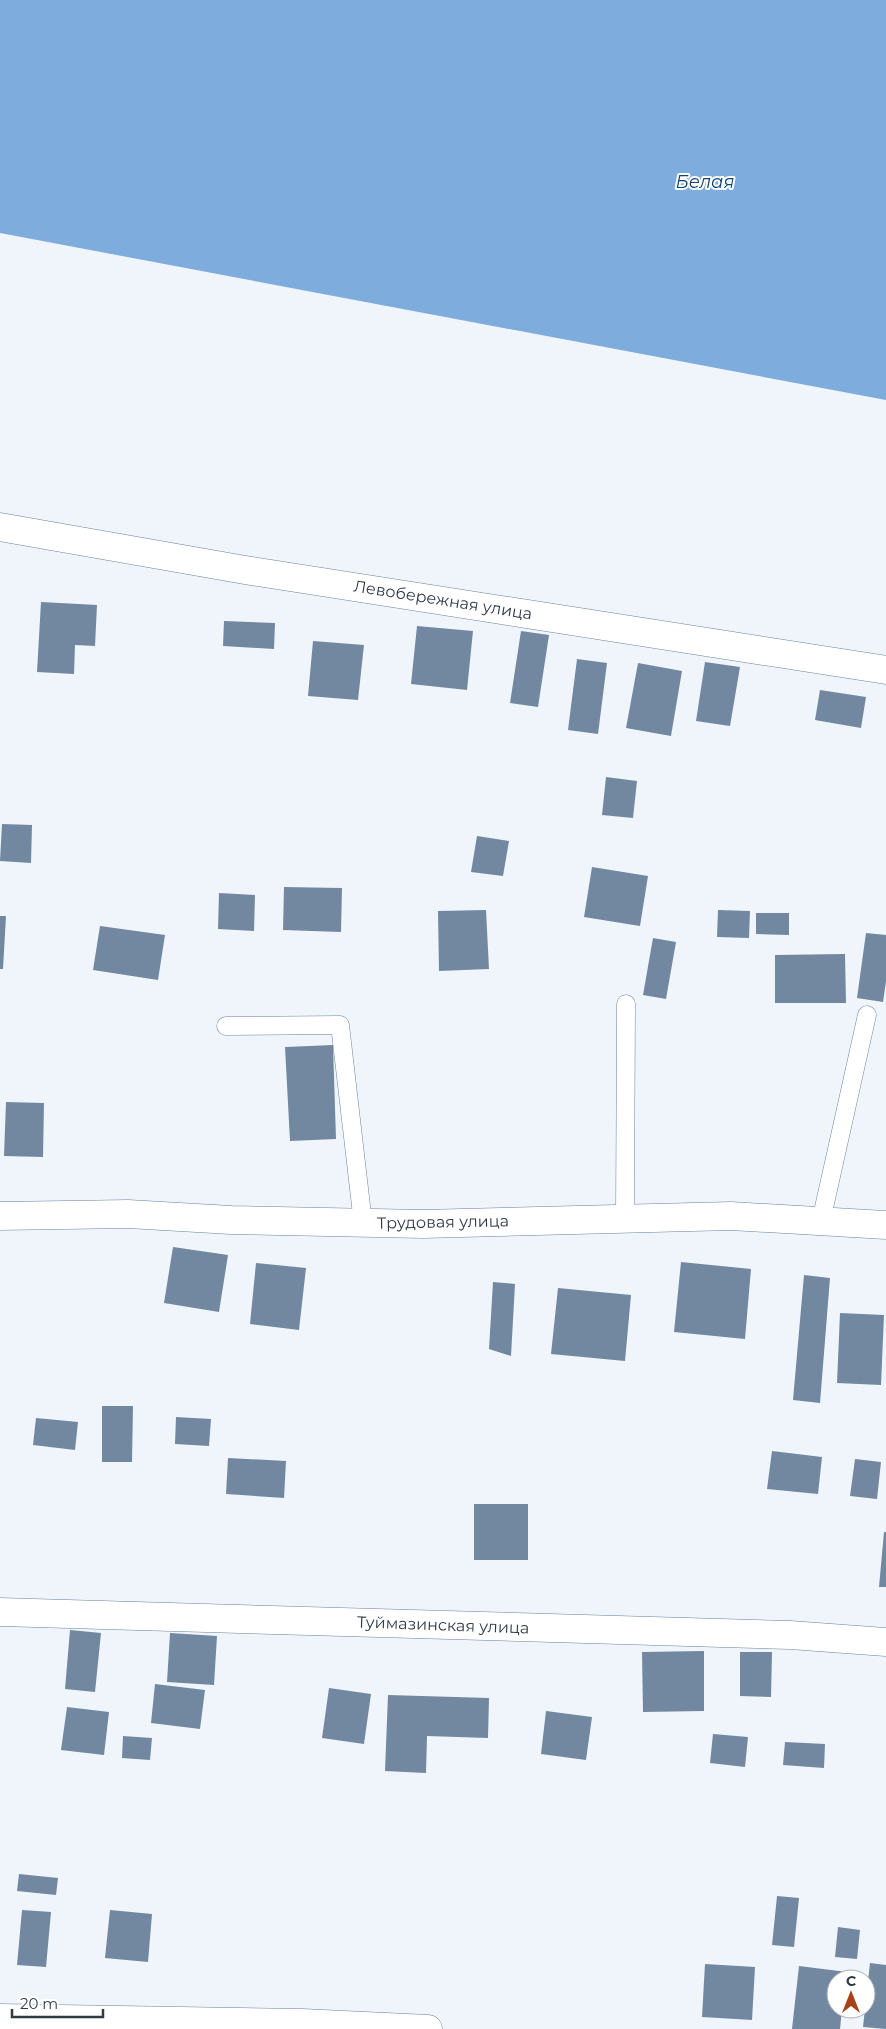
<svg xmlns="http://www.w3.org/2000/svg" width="886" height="2029" viewBox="0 0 886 2029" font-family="Montserrat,sans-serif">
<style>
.water{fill:#7eacdd}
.building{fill:#7188a0}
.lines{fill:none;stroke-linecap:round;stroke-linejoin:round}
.lane-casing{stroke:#6b829a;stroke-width:19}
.street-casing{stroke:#6b829a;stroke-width:29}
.lane{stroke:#fff;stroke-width:18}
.street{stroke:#fff;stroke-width:28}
.labels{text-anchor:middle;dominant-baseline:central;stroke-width:4;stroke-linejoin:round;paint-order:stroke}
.street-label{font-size:16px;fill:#303a44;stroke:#fff}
.water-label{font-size:18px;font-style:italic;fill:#124471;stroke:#fff}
</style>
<rect width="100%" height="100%" fill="#f0f5fb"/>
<!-- water -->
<path class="water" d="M0 0H886V400L0 233Z"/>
<!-- building -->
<path class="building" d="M41 602 97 605 95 646 75 645 74 674 37 672Z
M224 621 275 623 274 649 223 646Z
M417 626 473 631 467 690 411 684Z
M521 631 549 635 538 707 510 703Z
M313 641 364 645 358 700 308 696Z
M577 659 607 663 598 734 568 730Z
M705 662 740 667 730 726 696 721Z
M638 663 682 671 671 736 626 728Z
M820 690 866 697 861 728 815 720Z
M606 777 637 781 633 818 602 815Z
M2 824 32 825 31 863 0 861Z
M477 836 509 841 503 876 471 872Z
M592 867 648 876 640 926 584 917Z
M284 887 342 888 341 932 283 930Z
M219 893 255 895 254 931 218 929Z
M486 910 489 969 439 971 438 911Z
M718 910 750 911 749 938 717 937Z
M756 913H789V935L756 934Z
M0 916H6L3 969H0Z
M100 926 165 935 158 980 93 970Z
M866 933 886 935V981L883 1002 857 998Z
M653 938 676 942 666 999 643 995Z
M845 954 846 1003H775V955Z
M333 1045 336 1139 290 1141 285 1047Z
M6 1102 44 1103 43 1157 4 1156Z
M173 1247 228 1255 219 1312 164 1303Z
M681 1262 751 1269 745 1339 674 1332Z
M256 1263 306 1268 299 1330 250 1324Z
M804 1275 830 1278 820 1403 793 1400Z
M493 1282 515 1284 511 1356 489 1349Z
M558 1288 631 1295 625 1361 551 1354Z
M840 1313 884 1315 881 1385 837 1383Z
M102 1406H133L132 1462H102Z
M176 1417 211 1419 209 1446 175 1444Z
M36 1418 78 1422 75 1450 33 1445Z
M772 1451 822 1457 818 1494 767 1489Z
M228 1458 286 1461 284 1498 226 1494Z
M855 1459 881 1462 877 1499 850 1496Z
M474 1504H528V1560H474Z
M884 1532H886V1587H879Z
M70 1630 101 1633 95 1692 65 1689Z
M170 1633 217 1636 214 1685 167 1682Z
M704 1651V1711L643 1712 642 1652Z
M740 1652H772L771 1697 740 1696Z
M155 1684 205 1690 200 1729 151 1723Z
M329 1688 371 1694 364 1744 322 1738Z
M388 1695 489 1698 488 1738 427 1736 426 1773 385 1771Z
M67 1707 109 1712 104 1755 61 1750Z
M546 1711 592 1717 586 1760 541 1754Z
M713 1734 748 1737 745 1767 710 1763Z
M123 1736 152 1738 150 1760 122 1758Z
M785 1742 825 1744 824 1768 783 1765Z
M19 1874 58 1878 56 1895 17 1891Z
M777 1896 799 1898 794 1947 772 1945Z
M22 1910 51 1912 46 1967 17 1965Z
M110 1910 152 1914 148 1962 105 1958Z
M838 1927 860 1930 857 1959 835 1957Z
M870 1963 886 1965V2029L863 2027Z
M705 1964 755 1967 752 2020 702 2017Z
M799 1966 847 1972 846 1979H836V2009H842L840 2029H792Z"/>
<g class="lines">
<!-- lane casing -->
<g class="lane-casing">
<path id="lane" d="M226 1026 340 1025 363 1223
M625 1219 626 1004
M821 1221 867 1015"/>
</g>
<!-- street casing -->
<g class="street-casing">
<path id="street" d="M0 527 245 570 886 670
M0 1216 128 1214 231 1220 423 1224 731 1216 886 1225
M0 1612 790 1635 886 1642
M0 2018 302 2023 428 2029"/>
</g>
<!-- lane -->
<use href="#lane" class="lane"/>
<!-- street -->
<use href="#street" class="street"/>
</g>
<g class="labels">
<!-- street labels -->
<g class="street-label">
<text transform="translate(443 600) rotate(9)">Левобережная улица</text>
<text transform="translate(443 1222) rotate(-1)">Трудовая улица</text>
<text transform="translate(443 1625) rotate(2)">Туймазинская улица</text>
</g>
<!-- water labels -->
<g class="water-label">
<text x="705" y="182">Белая</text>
</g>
</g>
<!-- north arrow -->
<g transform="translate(851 1994)"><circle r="24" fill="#ffffff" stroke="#acb0b4"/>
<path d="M0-4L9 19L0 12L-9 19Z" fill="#a84219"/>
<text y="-8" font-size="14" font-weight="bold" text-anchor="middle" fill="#303a44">С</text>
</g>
<!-- scale -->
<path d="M12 2009v8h91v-8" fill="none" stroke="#303a44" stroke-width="2.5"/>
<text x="20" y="2009" font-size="15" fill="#303a44" stroke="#ffffff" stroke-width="4" paint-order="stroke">20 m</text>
</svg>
